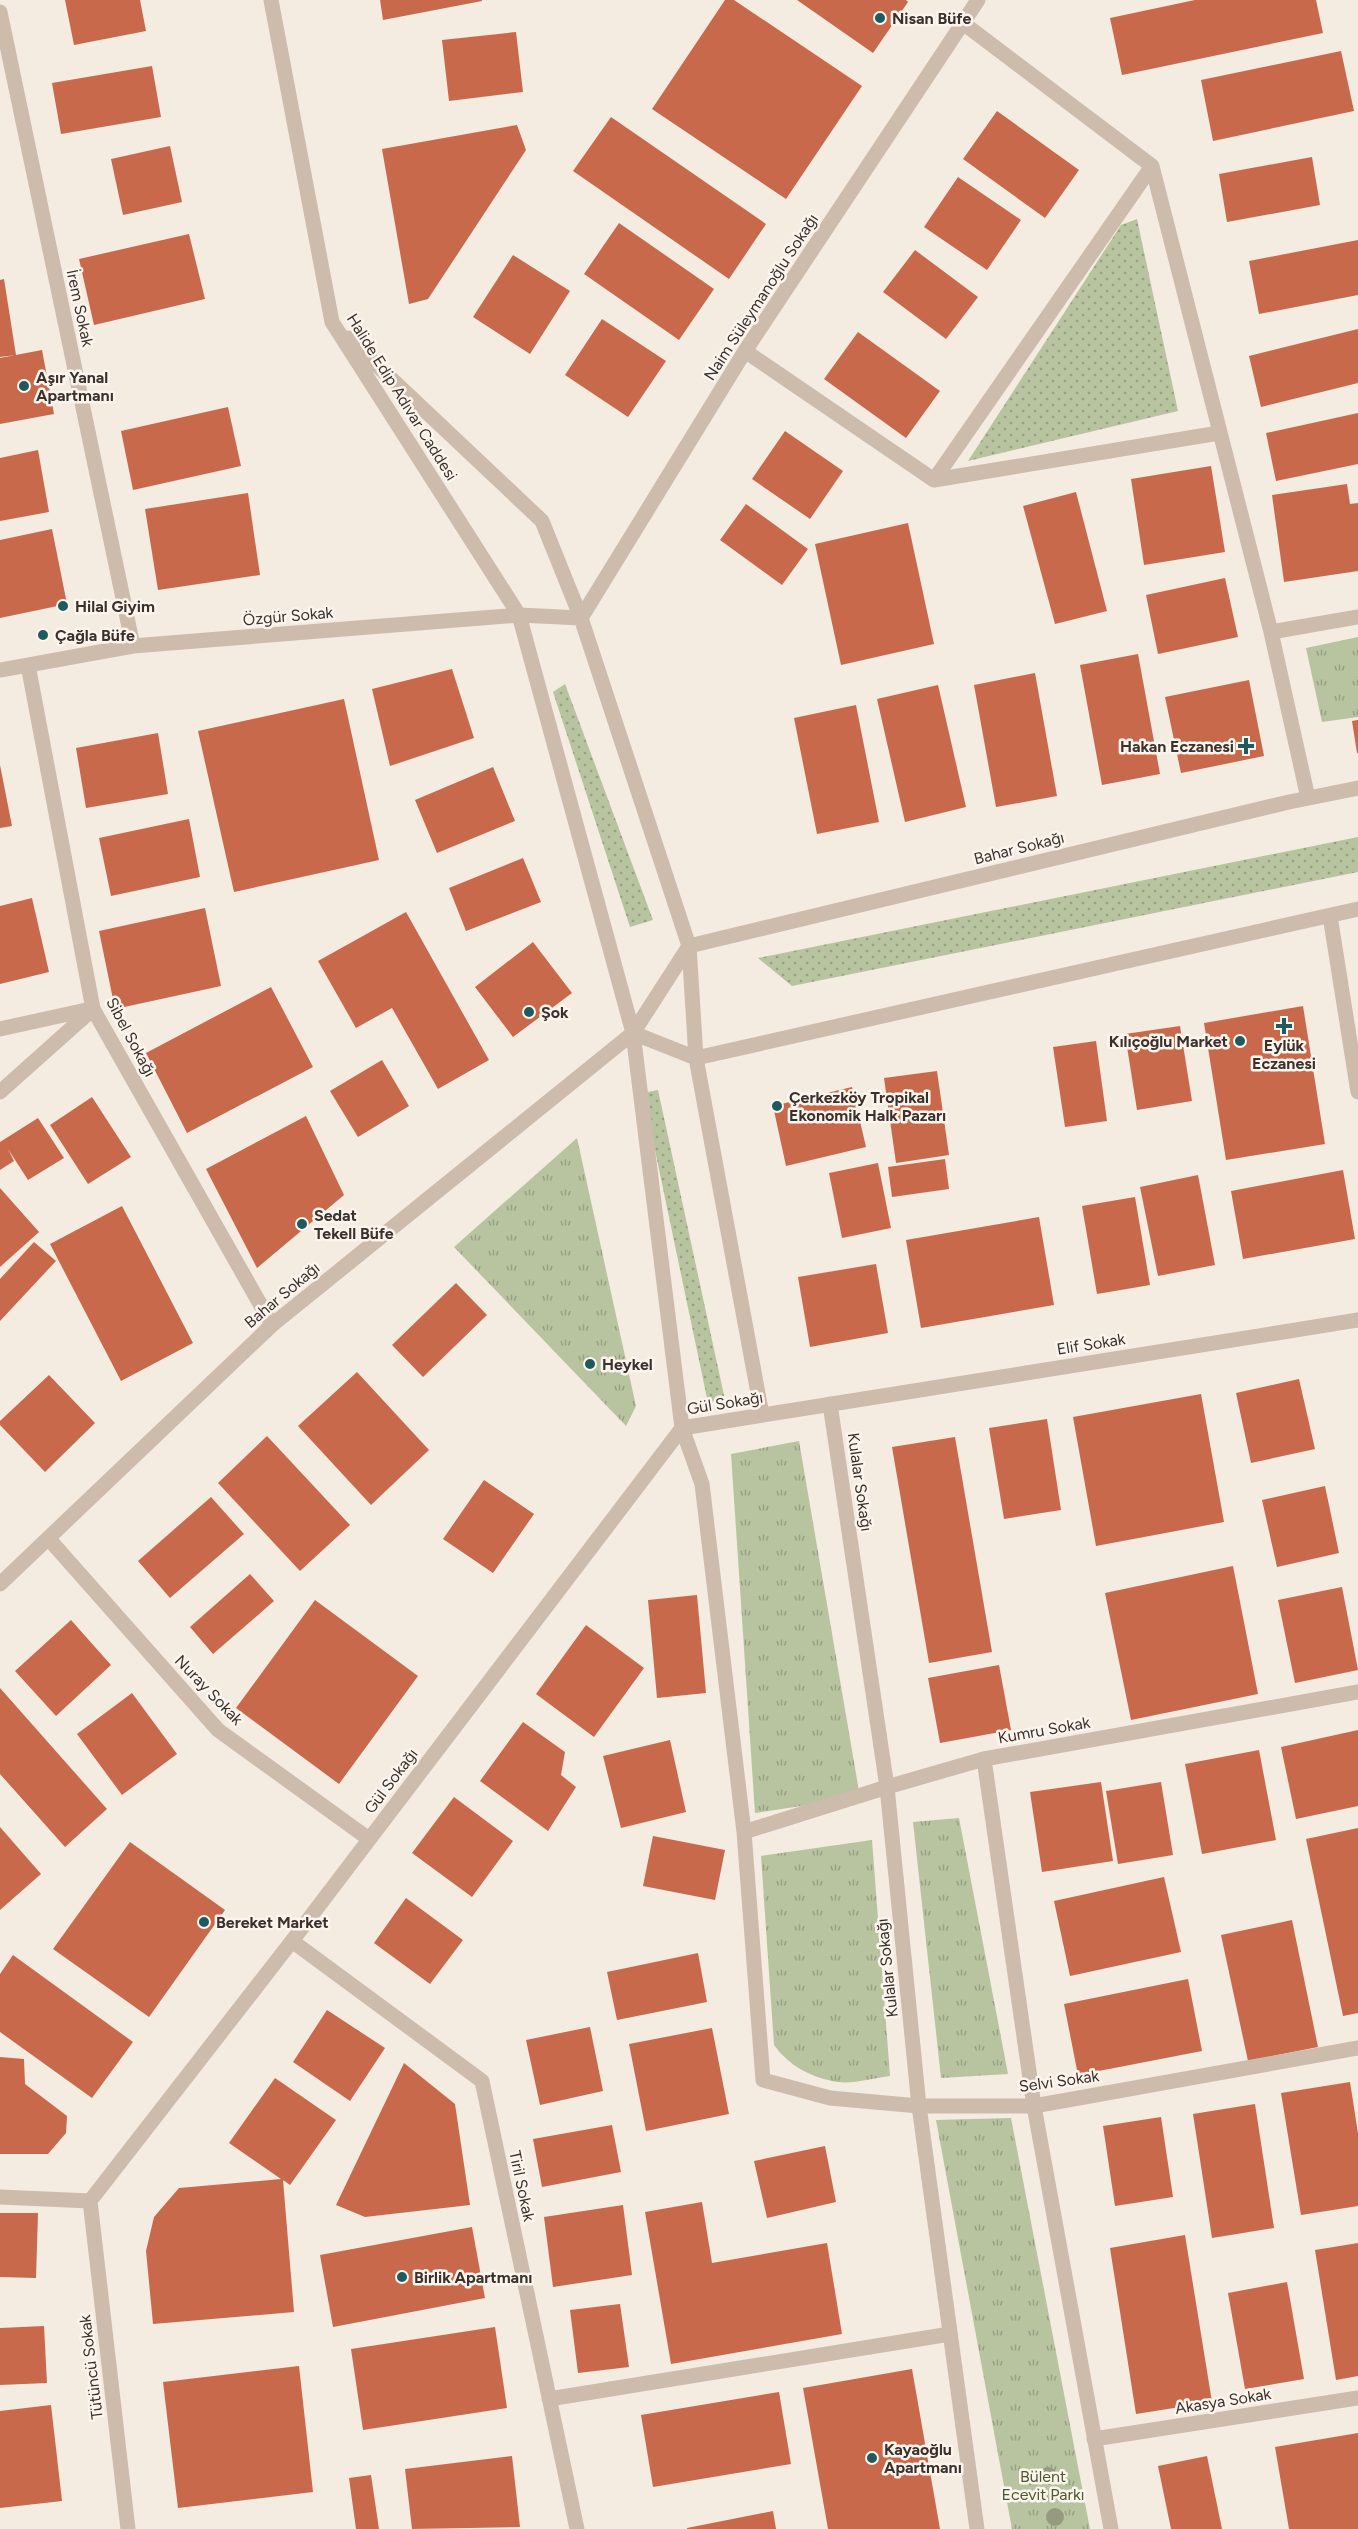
<svg xmlns="http://www.w3.org/2000/svg" width="1358" height="2529" viewBox="0 0 1358 2529" font-family="Figtree,sans-serif">
<style>
.grass{fill:url(#grass-dots)}
.park{fill:url(#park-tufts)}
.building{fill:#c8694b}
.lines{fill:none;stroke-linecap:round;stroke-linejoin:round}
.minor{stroke:#cdbbac;stroke-width:15}
.tree{fill:#969b7f}
.poi-dot{fill:#1f5a5e;stroke:#fbf5ee;stroke-width:2}
.labels{text-anchor:middle;dominant-baseline:central;stroke-width:5;stroke-linejoin:round;paint-order:stroke}
.poi-label{font-size:16px;font-weight:bold;fill:#3b302b;stroke:#fbf5ee;text-anchor:start}
.street-label{font-size:16px;fill:#3b302b;stroke:#fbf5ee}
.park-label{font-size:16px;fill:#4a5a2e;stroke:#fbf5ee}
</style>
<defs>
<pattern id="grass-dots" width="8" height="8" patternUnits="userSpaceOnUse" patternTransform="scale(1.5)"><rect width="8" height="8" fill="#b8c4a0"/><path d="M2 2h.1M6 6h.1" fill="none" stroke="#97a083" stroke-width="1.8" stroke-linecap="round"/></pattern>
<pattern id="park-tufts" width="24" height="20" patternUnits="userSpaceOnUse" patternTransform="scale(1.5)"><rect width="24" height="20" fill="#b8c4a0"/><path d="M3 7l-1-3M5 7V3M7 7l1-3M15 17l-1-3M17 17v-4M19 17l1-3" fill="none" stroke="#97a083"/></pattern>
</defs>
<rect width="100%" height="100%" fill="#f4ebe1"/>
<!-- grass -->
<path class="grass" d="M1137 219 1178 411 968 461 1121 225Z
M565 684 653 920 630 927 553 692Z
M1358 837V872L792 986 758 958Z
M658 1090 725 1400 708 1403 643 1093Z"/>
<!-- park -->
<path class="park" d="M1358 637V717L1322 722 1306 648Z
M577 1138 636 1406 626 1426 454 1247Z
M799 1441 860 1797 755 1813 731 1454Z
M959 1818 1008 2074 941 2078 913 1822Z
M872 1840 890 2076C874 2078 854 2084 838 2082 812 2078 789 2066 774 2045L761 1856Z
M1011 2118 1090 2529H1012L936 2120Z"/>
<!-- building -->
<path class="building" d="M65 0H140L146 31 74 45Z
M380 0H482V1L383 20Z
M725 0H734L862 86 786 199 652 109Z
M797 0H906L908 2 873 53Z
M1195 0H1316L1323 33 1122 75 1110 18Z
M516 32 523 92 449 101 442 40Z
M1341 51 1354 111 1213 141 1201 80Z
M152 66 161 117 61 134 52 83Z
M997 111 1079 170 1045 218 963 159Z
M611 117 766 224 729 279 573 171Z
M517 125 526 150 428 299 409 304 382 149Z
M170 146 182 202 123 215 111 159Z
M1312 157 1320 205 1227 222 1219 174Z
M958 177 1021 220 987 270 924 227Z
M619 223 714 289 679 340 584 274Z
M189 234 205 299 94 325 79 259Z
M1358 240V295L1259 314 1249 261Z
M915 250 978 297 946 339 883 292Z
M513 255 570 291 530 354 473 317Z
M4 279 16 355 0 357V280Z
M602 319 666 361 628 417 565 375Z
M1358 329V383L1261 407 1249 356Z
M858 332 940 391 906 438 824 379Z
M42 350 54 414 0 424V358Z
M228 407 241 466 133 490 121 431Z
M1358 413V464L1276 481 1266 433Z
M785 431 843 471 810 519 752 479Z
M38 450 49 512 0 521V458Z
M1211 466 1225 552 1144 565 1131 479Z
M1347 484 1350 504 1358 503V571L1284 582 1272 495Z
M1076 492 1107 611 1055 624 1023 506Z
M248 493 260 575 158 590 145 509Z
M746 504 808 549 782 585 720 540Z
M908 523 934 644 841 665 815 544Z
M52 529 67 604 0 618V540Z
M1225 578 1238 637 1158 654 1146 595Z
M1138 654 1160 774 1102 785 1080 665Z
M452 669 474 738 390 766 372 689Z
M1035 673 1057 796 996 807 974 685Z
M1249 680 1264 756 1181 773 1165 697Z
M938 685 966 807 905 822 877 699Z
M344 699 379 860 234 892 198 731Z
M856 705 879 822 817 834 794 718Z
M1358 720V753H1357L1352 721Z
M158 733 168 794 86 808 76 748Z
M0 765 12 826 0 828Z
M493 767 515 821 437 853 415 800Z
M189 819 200 877 111 896 99 838Z
M523 858 541 902 466 931 449 888Z
M32 898 49 972 0 984V906Z
M205 908 221 986 115 1009 99 931Z
M406 912 489 1060 438 1089 392 1008 356 1028 318 961Z
M533 942 572 993 513 1037 475 987Z
M271 987 313 1067 187 1133 146 1053Z
M1303 1006 1325 1144 1226 1160 1204 1023Z
M1180 1026 1192 1101 1137 1110 1125 1034Z
M1096 1041 1107 1121 1065 1127 1053 1047Z
M382 1060 409 1106 358 1137 330 1091Z
M937 1071 949 1155 896 1163 884 1078Z
M852 1087 866 1147 786 1166 773 1106Z
M92 1097 131 1157 88 1184 50 1125Z
M306 1116 344 1195 257 1268 206 1169Z
M38 1118 64 1158 28 1180 8 1149 14 1161 0 1170V1142Z
M945 1159 949 1189 892 1197 888 1167Z
M878 1163 891 1228 842 1238 829 1173Z
M1343 1170 1355 1239 1243 1259 1231 1191Z
M1198 1175 1215 1265 1158 1276 1140 1187Z
M0 1188 39 1232 0 1267Z
M1135 1197 1150 1285 1097 1294 1082 1206Z
M122 1206 193 1343 121 1381 50 1244Z
M1039 1217 1054 1305 921 1328 906 1240Z
M34 1242 56 1261 0 1321V1279Z
M876 1264 888 1333 810 1347 798 1277Z
M456 1283 487 1315 423 1377 392 1345Z
M357 1372 429 1450 371 1505 298 1426Z
M49 1375 95 1423 45 1472 0 1425V1421Z
M1299 1379 1315 1449 1251 1463 1236 1393Z
M1201 1394 1224 1522 1096 1546 1073 1417Z
M1047 1419 1061 1510 1004 1519 989 1428Z
M267 1436 350 1525 300 1571 218 1483Z
M955 1437 992 1652 929 1663 892 1447Z
M484 1480 534 1514 493 1573 443 1539Z
M1325 1486 1339 1553 1277 1567 1262 1500Z
M211 1497 244 1534 170 1598 138 1561Z
M1233 1566 1258 1694 1131 1720 1105 1593Z
M250 1574 274 1601 213 1654 190 1627Z
M1342 1587 1358 1670 1295 1683 1278 1600Z
M697 1595 706 1693 657 1698 648 1600Z
M315 1600 418 1676 339 1784 236 1708Z
M71 1620 111 1665 56 1716 15 1671Z
M586 1625 644 1668 594 1737 536 1694Z
M999 1665 1011 1730 940 1743 928 1678Z
M0 1688 107 1809 65 1847 0 1774Z
M132 1693 177 1754 122 1795 77 1734Z
M523 1722 565 1752 561 1775 576 1787 548 1831 480 1781Z
M1358 1730V1806L1296 1819 1281 1747Z
M670 1740 686 1812 621 1828 603 1756Z
M1259 1750 1276 1840 1202 1854 1185 1764Z
M1101 1782 1113 1861 1042 1872 1030 1792Z
M1161 1782 1173 1855 1118 1864 1106 1791Z
M454 1797 513 1841 472 1897 412 1853Z
M0 1827 41 1874 0 1910Z
M1358 1828V2013L1343 2016 1306 1839Z
M653 1836 725 1850 715 1900 643 1886Z
M130 1842 225 1910 149 2017 53 1949Z
M1164 1877 1181 1952 1070 1976 1054 1901Z
M406 1898 463 1940 430 1984 374 1943Z
M1292 1920 1318 2047 1248 2061 1221 1935Z
M698 1953 707 2002 617 2020 607 1972Z
M13 1955 133 2042 92 2098 0 2032V1974Z
M1188 1979 1202 2051 1078 2075 1064 2004Z
M327 2010 385 2048 350 2101 293 2062Z
M590 2027 603 2091 540 2105 526 2040Z
M712 2028 729 2114 646 2131 629 2044Z
M0 2057 24 2059 25 2084 67 2116 66 2133 48 2154H0Z
M404 2063 455 2104 470 2205 365 2217 336 2205Z
M275 2078 336 2120 290 2185 283 2180 294 2312 153 2324 146 2251 154 2217 179 2188 281 2179 229 2143Z
M1350 2082 1358 2133V2206L1301 2215 1281 2093Z
M1255 2104 1274 2228 1212 2238 1193 2114Z
M1161 2117 1173 2197 1115 2206 1103 2126Z
M612 2125 621 2172 542 2187 533 2139Z
M825 2146 836 2202 767 2218 754 2161Z
M702 2202 712 2263 827 2243 842 2334 671 2364 645 2212Z
M623 2205 632 2275 553 2287 544 2217Z
M0 2213H38L36 2278 0 2277Z
M472 2227 485 2298 333 2327 320 2255Z
M1185 2235 1212 2402 1136 2414 1110 2248Z
M1358 2243V2376L1336 2380 1315 2250Z
M1287 2282 1304 2379 1245 2389 1228 2293Z
M620 2304 629 2367 578 2373 570 2310Z
M44 2326 47 2383 0 2385V2328Z
M495 2327 507 2408 363 2430 351 2349Z
M299 2366 313 2492 178 2508 163 2382Z
M912 2369 940 2529H828L803 2388Z
M779 2392 791 2464 653 2487 641 2415Z
M51 2405 62 2501 0 2508V2411Z
M1358 2433V2529H1289L1275 2447Z
M512 2456 520 2527 412 2529 405 2469Z
M1207 2456 1222 2529H1171L1158 2466Z
M371 2475 379 2529H356L349 2478Z
M773 2511 776 2529H687V2528Z"/>
<g class="lines">
<!-- minor -->
<path class="minor" d="M271 0 332 322 519 615 633 1033 682 1428 702 1484 744 1832 763 2080 830 2098 919 2106H1034L1358 2048
M0 12 133 646
M1152 166 1271 632 1308 798
M348 338 542 521 581 618 689 946 696 1058 762 1415
M745 351 934 480 1152 166 963 23
M934 480 1219 433
M1271 632 1358 617
M28 665 93 1009 272 1325
M0 670 133 646 519 615 581 618 745 351 978 0
M1330 916 1358 1092
M0 1029 91 1009
M633 1033 696 1058 1358 909
M0 1092 93 1009
M830 1404 887 1787 919 2106 977 2529
M48 1538 218 1730 369 1839
M0 1584 272 1325 633 1033 689 946 1289 802 1358 788
M984 1759 1034 2106 1111 2529
M744 1832 887 1787 984 1759 1358 1692
M292 1941 482 2081 577 2529
M0 2197 90 2201 292 1941 682 1428 1358 1320
M90 2201 128 2529
M549 2399 950 2334
M1094 2439 1358 2398"/>
</g>
<!-- trees -->
<g class="tree">
<circle cx="1048" cy="2476" r="9"/>
<circle cx="1055" cy="2517" r="9"/>
</g>
<!-- markers -->
<g class="poi-dot">
<circle cx="880" cy="18" r="6"/>
<circle cx="24" cy="386" r="6"/>
<circle cx="63" cy="606" r="6"/>
<circle cx="43" cy="635" r="6"/>
<path d="M1243 737h6v6h6v6h-6v6h-6v-6h-6v-6h6z"/>
<circle cx="529" cy="1012" r="6"/>
<path d="M1281 1017h6v6h6v6h-6v6h-6v-6h-6v-6h6z"/>
<circle cx="1240" cy="1041" r="6"/>
<circle cx="777" cy="1106" r="6"/>
<circle cx="302" cy="1224" r="6"/>
<circle cx="590" cy="1364" r="6"/>
<circle cx="204" cy="1922" r="6"/>
<circle cx="402" cy="2277" r="6"/>
<circle cx="872" cy="2458" r="6"/>
</g>
<g class="labels">
<!-- poi labels -->
<g class="poi-label">
<text x="892" y="18">Nisan Büfe</text>
<text x="36" y="377">Aşır Yanal<tspan x="36" dy="18">Apartmanı</tspan></text>
<text x="75" y="606">Hilal Giyim</text>
<text x="55" y="635">Çağla Büfe</text>
<text x="1234" y="746" text-anchor="end">Hakan Eczanesi</text>
<text x="541" y="1012">Şok</text>
<text x="1228" y="1041" text-anchor="end">Kılıçoğlu Market</text>
<text x="1284" y="1045" text-anchor="middle">Eylük<tspan x="1284" dy="18">Eczanesi</tspan></text>
<text x="789" y="1097">Çerkezköy Tropikal<tspan x="789" dy="18">Ekonomik Halk Pazarı</tspan></text>
<text x="314" y="1215">Sedat<tspan x="314" dy="18">Tekell Büfe</tspan></text>
<text x="602" y="1364">Heykel</text>
<text x="216" y="1922">Bereket Market</text>
<text x="414" y="2277">Birlik Apartmanı</text>
<text x="884" y="2449">Kayaoğlu<tspan x="884" dy="18">Apartmanı</tspan></text>
</g>
<!-- street labels -->
<g class="street-label">
<text transform="translate(761 297) rotate(-57)">Naim Süleymanoğlu Sokağı</text>
<text transform="translate(80 308) rotate(78)">İrem Sokak</text>
<text transform="translate(402 397) rotate(58)">Halide Edip Adıvar Caddesi</text>
<text transform="translate(288 616) rotate(-5)">Özgür Sokak</text>
<text transform="translate(1019 848) rotate(-14)">Bahar Sokağı</text>
<text transform="translate(131 1037) rotate(62)">Sibel Sokağı</text>
<text transform="translate(282 1295) rotate(-40)">Bahar Sokağı</text>
<text transform="translate(1091 1344) rotate(-9)">Elif Sokak</text>
<text transform="translate(725 1403) rotate(-9)">Gül Sokağı</text>
<text transform="translate(860 1482) rotate(82)">Kulalar Sokağı</text>
<text transform="translate(209 1690) rotate(46)">Nuray Sokak</text>
<text transform="translate(1044 1730) rotate(-10)">Kumru Sokak</text>
<text transform="translate(391 1781) rotate(-53)">Gül Sokağı</text>
<text transform="translate(887 1968) rotate(-96)">Kulalar Sokağı</text>
<text transform="translate(1059 2081) rotate(-8)">Selvi Sokak</text>
<text transform="translate(522 2186) rotate(78)">Tiril Sokak</text>
<text transform="translate(91 2367) rotate(-97)">Tütüncü Sokak</text>
<text transform="translate(1223 2401) rotate(-9)">Akasya Sokak</text>
</g>
<!-- park labels -->
<g class="park-label">
<text x="1043" y="2476">Bülent<tspan x="1043" dy="18">Ecevit Parkı</tspan></text>
</g>
</g>
</svg>
